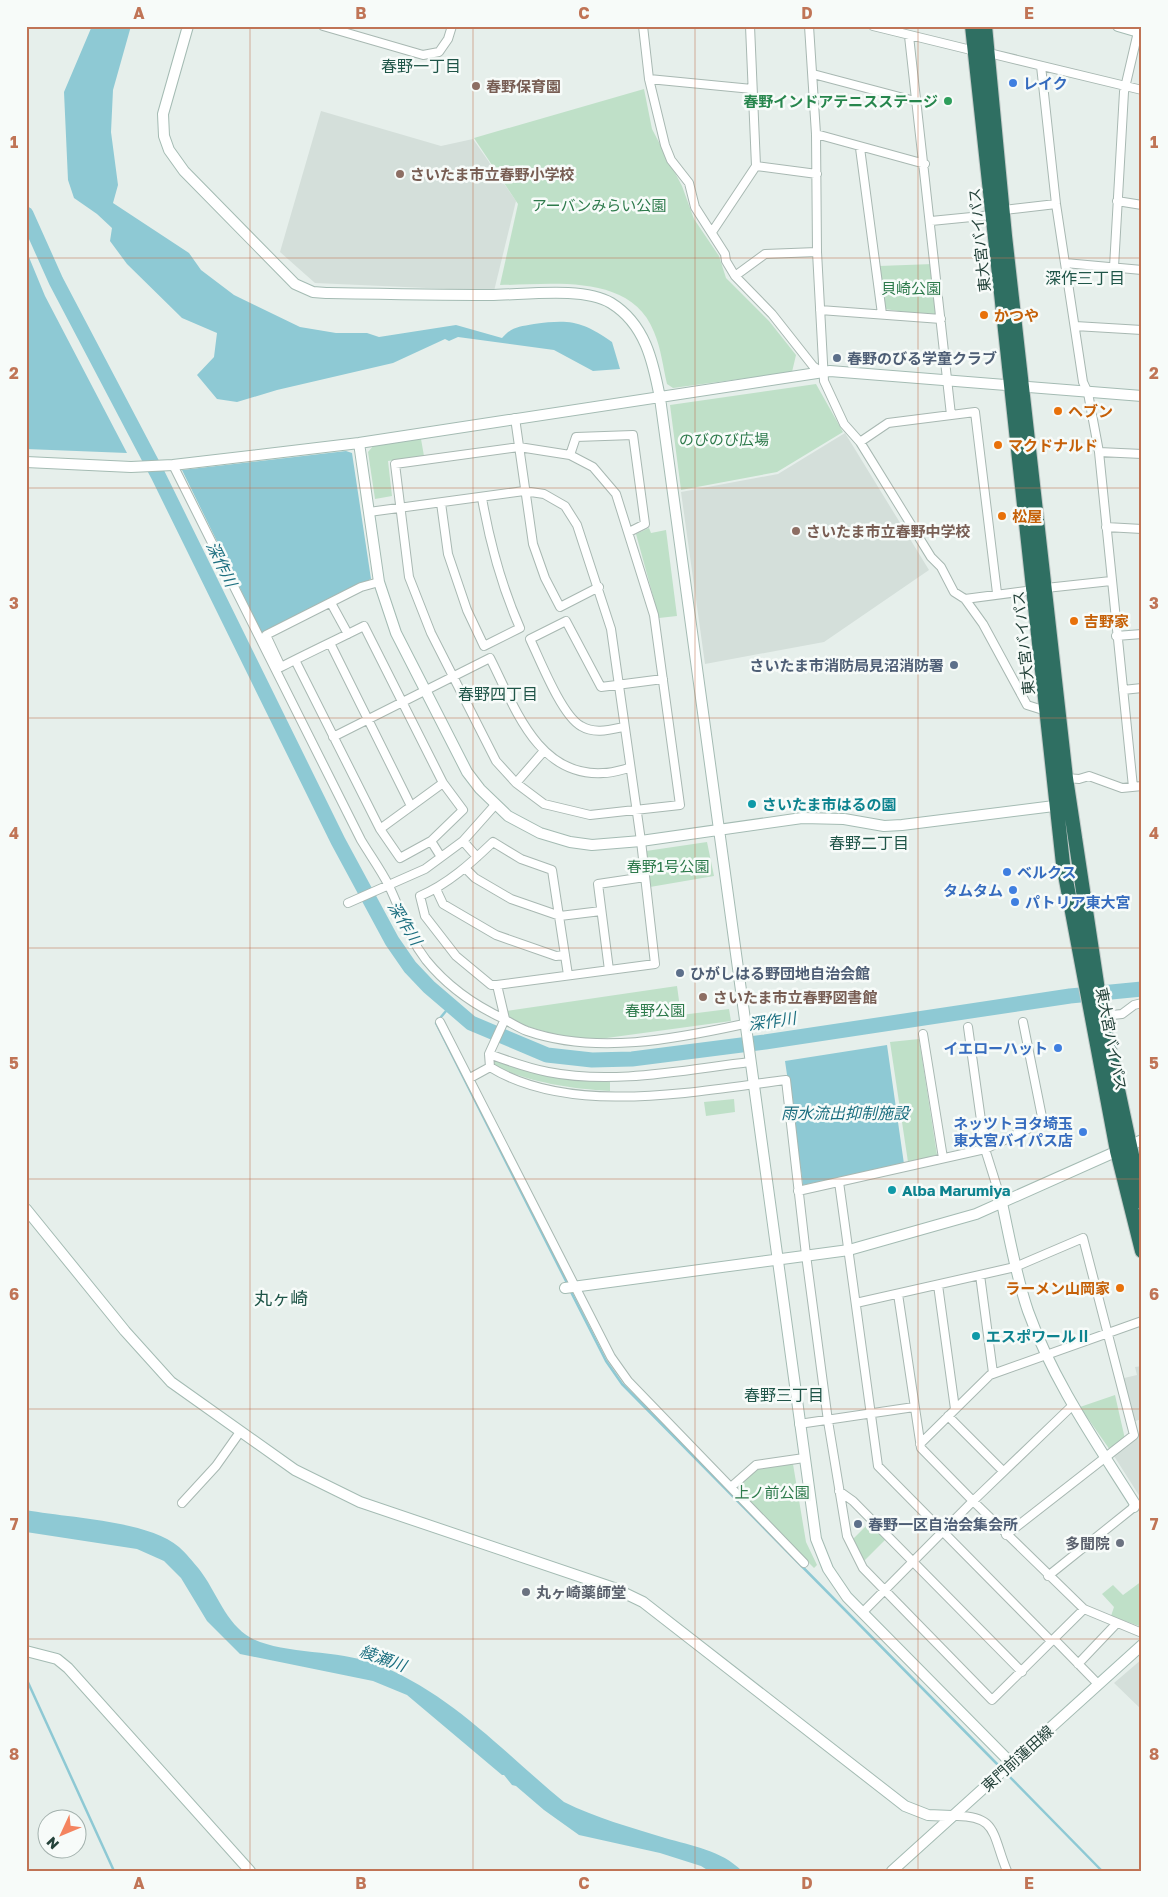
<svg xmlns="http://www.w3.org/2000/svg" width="1168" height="1897" viewBox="0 0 1168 1897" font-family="'Golos Text','Noto Sans JP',sans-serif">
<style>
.built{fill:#d4dfda}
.green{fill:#bfe0c8}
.water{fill:#8ec9d4}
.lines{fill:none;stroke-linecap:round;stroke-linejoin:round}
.stream{stroke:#8ec9d4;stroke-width:2.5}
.river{stroke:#8ec9d4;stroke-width:15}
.street-casing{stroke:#a8b8b2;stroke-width:10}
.secondary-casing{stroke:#a4bbb3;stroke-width:12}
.highway-casing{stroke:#c2cac8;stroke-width:16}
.street{stroke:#fff;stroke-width:8}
.secondary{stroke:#fff;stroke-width:10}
.highway{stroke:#2f6f62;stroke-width:14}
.grid{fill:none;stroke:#c07456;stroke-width:1;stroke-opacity:0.55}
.shop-dot{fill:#3f7fe0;stroke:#f7fbf9;stroke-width:2}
.education-dot{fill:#8d6e63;stroke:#f7fbf9;stroke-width:2}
.leisure-dot{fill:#2e9e5b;stroke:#f7fbf9;stroke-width:2}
.food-dot{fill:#e8710a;stroke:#f7fbf9;stroke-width:2}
.service-dot{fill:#5c6f8a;stroke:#f7fbf9;stroke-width:2}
.culture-dot{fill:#0f9aa8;stroke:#f7fbf9;stroke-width:2}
.worship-dot{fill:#6b7280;stroke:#f7fbf9;stroke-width:2}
.labels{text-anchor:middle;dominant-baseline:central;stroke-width:5;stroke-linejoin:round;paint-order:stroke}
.shop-label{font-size:15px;font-weight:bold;fill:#366cbe;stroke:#f7fbf9;text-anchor:start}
.education-label{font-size:15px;font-weight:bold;fill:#785e54;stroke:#f7fbf9;text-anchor:start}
.leisure-label{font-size:15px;font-weight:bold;fill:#27864d;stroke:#f7fbf9;text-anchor:end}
.park-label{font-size:15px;fill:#2d7a4b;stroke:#f7fbf9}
.street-label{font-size:15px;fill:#24423a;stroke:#f7fbf9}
.food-label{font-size:15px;font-weight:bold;fill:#c56008;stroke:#f7fbf9;text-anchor:start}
.service-label{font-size:15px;font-weight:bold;fill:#4e5e75;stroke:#f7fbf9;text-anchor:start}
.culture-label{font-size:15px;font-weight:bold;fill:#0d838f;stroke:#f7fbf9;text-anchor:start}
.worship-label{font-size:15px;font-weight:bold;fill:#5b616d;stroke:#f7fbf9;text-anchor:end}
.neighbourhood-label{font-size:16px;fill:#1f5548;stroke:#f7fbf9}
.water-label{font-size:16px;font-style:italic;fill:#1c6f80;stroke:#f7fbf9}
.quarter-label{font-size:18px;fill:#1f5548;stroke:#f7fbf9}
.neatline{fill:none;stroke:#c07456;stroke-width:2}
.grid-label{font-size:16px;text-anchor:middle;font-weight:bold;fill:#c07456}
</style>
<rect width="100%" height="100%" fill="#e6efeb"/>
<!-- built -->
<path class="built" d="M321 111 441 146 473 139 516 201 494 291 315 283 280 252Z
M845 433 929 570 824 642 705 664 681 492 778 474Z
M1142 1366V1419L1132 1422 1120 1379 1137 1375 1135 1367Z
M1142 1434V1500L1114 1456 1115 1452 1135 1436Z
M1142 1659V1710L1114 1683Z"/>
<!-- green -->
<path class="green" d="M644 89 652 129 682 186 694 219 719 256 726 278 769 321 796 355 792 372 673 388 667 384C663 367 661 348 654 332 631 272 550 285 500 285L518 204 474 138Z
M933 264 939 317 885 309 879 266Z
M816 384 843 432 777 472 681 490 670 405Z
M421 439 424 456 388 461 392 496 375 499 368 452 374 445Z
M649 528 651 533 666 530 677 616 659 618 636 534Z
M707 842 714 876 650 887 646 851Z
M677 986 681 1015 729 1009 731 1021 592 1040 554 1034 529 1027 507 1017 506 1011Z
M919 1039 937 1155 908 1162 890 1042Z
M493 1058 586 1080 610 1082V1091C565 1088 535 1083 493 1066Z
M734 1099 735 1112 706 1116 704 1102Z
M1115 1395 1125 1439 1110 1450 1080 1407Z
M793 1464 806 1542 817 1565 814 1568 738 1492 737 1486 755 1468Z
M869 1523 886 1539 864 1561 853 1539Z
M1142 1581V1627L1111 1616 1114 1607 1102 1594 1113 1585 1123 1595Z"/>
<!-- water -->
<path class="water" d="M92 26H131L113 90 111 132 118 185 113 203 189 253 201 270 234 295 300 327 336 333H367L379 337 456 325 502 338C513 326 519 327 534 324 570 319 582 321 612 342L620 369 593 371 554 350 458 337 449 341 445 339 393 363 277 390 237 402 217 399 197 375 214 357 217 333 182 318 127 264 110 241 112 228 97 214 74 198 68 180 64 92Z
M26 250 45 296 127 453 26 449Z
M346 451 352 453 371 579 262 633 182 470Z
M887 1045 904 1164 803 1185 785 1061Z
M26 1510C68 1518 147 1520 179 1547 186 1553 193 1562 199 1569 217 1592 225 1623 251 1638 281 1654 338 1650 373 1663 448 1690 503 1752 564 1802 596 1818 630 1827 665 1838 692 1846 721 1850 742 1871H709L701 1866 660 1853 579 1835 544 1810 516 1786 512 1785 504 1775H502L407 1695 373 1681 240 1654 207 1621 181 1578 164 1561 137 1549 26 1532Z"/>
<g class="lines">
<!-- stream -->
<path class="stream" d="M451 1005 436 1023 568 1285
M570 1290 606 1361 622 1384 1001 1768
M26 1678 114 1871
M1005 1772 1102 1871"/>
<!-- river -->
<path class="river" d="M26 214 56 281 158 475 338 841 392 941 410 967 429 987 471 1023 547 1055 592 1060 632 1059 765 1042 1070 996 1142 989"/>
<!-- street casing -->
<g class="street-casing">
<path id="street" d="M323 26 423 55 439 52 448 39 452 26
M643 26 649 79 665 145 671 160 689 183 695 207 725 254 726 261 735 276 772 314 813 366 823 373
M809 26 816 134 817 252 824 381 844 424 860 442 931 557 941 567 954 592 965 599 983 624 1027 705 1046 711
M873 26 975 51
M909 36 951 415
M989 53 1142 90
M1041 66 1056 204 1083 382 1088 393 1099 452 1133 787
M813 74 915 101
M649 79 752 89
M816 134 925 164
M860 148 882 314
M756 166 817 174
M1117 201 1142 205
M1004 210 1056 204
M931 221 992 215
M712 232 756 166 750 26
M1065 263 1142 270
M1114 267 1124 92 1138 32
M735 276 765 254 817 252
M820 310 941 319
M1075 326 1142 330
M515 418 533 544 545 578 560 607 599 587
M860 442 888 423 975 412 997 593
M519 447 570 455 593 467 616 494 654 615 680 805 590 815 544 804 516 783 496 761 431 633 409 577 395 464Z
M1099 452 1142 454
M570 455 576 437 633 435 645 524 629 532
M173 465 361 840C370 855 381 870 389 886 402 913 407 935 426 960 447 986 474 1005 504 1019 511 1023 519 1028 527 1031 596 1055 675 1039 744 1024
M441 503 448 554 467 610 484 646 520 628C501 585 490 544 482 498
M369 512 524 491 544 494 565 506 577 525 611 629 641 841 655 964 497 985H491L456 956 425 916 420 896C448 884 470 864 493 842L521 859 552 870 568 975
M1106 527 1142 529
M1046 588 1111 581
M965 599 1034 590
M331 603 348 634
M1116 636 1142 634
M330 643 411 806
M295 660 380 829 400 858 431 841 463 810 443 783 364 626C336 640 308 653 281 667L266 635 361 587 379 582
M1123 690 1142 688
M623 727C609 730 594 734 581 726 562 716 540 660 530 639L566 621 601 687 663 679
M333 737 490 658C514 705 537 777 603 773 612 773 621 770 629 768
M1066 778 1079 779 1089 776 1122 788 1142 786
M516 783 543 752
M380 829 443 783
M431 841 441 857
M463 841 477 857
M465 868 475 878 511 899 560 916 601 911
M436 889 443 904 496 935 556 956 565 955
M348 903 425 869 463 841 495 805
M609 970 598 884 645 877
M497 985 505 1019
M1102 1016 1122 1014 1134 1005 1142 1003
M440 1022 611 1357 628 1381 804 1563
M968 1027 985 1149 1002 1203
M923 1034 943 1158
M489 1054C508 1061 528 1068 548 1072 614 1085 683 1070 750 1062
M490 1067C571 1117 697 1091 786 1080L806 1255 828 1421 847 1536 863 1568 992 1700 1084 1609
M490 1067 489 1054 505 1019
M470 1078 490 1067
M839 1182 878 1466 1051 1641
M798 1191 985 1149 1043 1122 1023 1022
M980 1275 993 1373
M938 1285 955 1409
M898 1294 921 1448 973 1501 1073 1405
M856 1303 1015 1267 1083 1238 1134 1435 1006 1535
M948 1416 1003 1471
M799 1424 914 1407
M920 1444 990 1375 1142 1321
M731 1487 756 1465 804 1458
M839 1491 853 1501 1022 1672
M182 1503 216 1466 240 1432
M1048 1576 1134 1507
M862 1613 973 1501 1084 1609 1142 1633
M1054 1639 1098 1684
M1078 1664 1117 1623
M952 1816C998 1814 992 1835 1007 1871"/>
</g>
<!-- secondary casing -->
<g class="secondary-casing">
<path id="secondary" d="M188 26 163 114 164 136 169 150 184 171 295 284 313 292 326 293C381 294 435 295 490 295 523 295 583 286 611 303 645 324 653 361 660 398L816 1539 828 1569 847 1597 1011 1763
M1118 26 1142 33
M359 443 379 582 396 633 467 772 480 789 508 816 540 833 570 842 592 845 641 841 802 818 844 819 884 826 902 825 1062 805
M26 462 131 467 173 465 359 443 830 371 1142 396
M1002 1203C1010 1240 1016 1276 1028 1311 1053 1381 1096 1442 1135 1504L1134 1507
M26 1209 125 1331 171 1382 295 1470 360 1502 614 1588 643 1602 905 1806 928 1815 952 1816
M565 1288 849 1250 976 1214 1142 1140
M26 1651 57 1659 68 1668 250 1871
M892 1871 1142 1645"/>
</g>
<!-- highway casing -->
<g class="highway-casing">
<path id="highway" d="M972 26 1063 864 1117 1151 1142 1251
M985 26 1005 236 1066 778 1101 1010 1142 1202"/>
</g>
<!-- street -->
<use href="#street" class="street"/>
<!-- secondary -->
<use href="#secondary" class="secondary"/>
<!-- highway -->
<use href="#highway" class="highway"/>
</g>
<!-- grid -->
<path class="grid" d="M250 26V1871M473 26V1871M695 26V1871M918 26V1871M26 258H1142M26 488H1142M26 718H1142M26 948H1142M26 1179H1142M26 1409H1142M26 1639H1142"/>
<!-- markers -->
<g class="shop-dot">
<circle cx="1013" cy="83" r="5"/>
<circle cx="1007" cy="872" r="5"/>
<circle cx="1013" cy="890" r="5"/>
<circle cx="1015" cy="902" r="5"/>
<circle cx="1058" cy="1048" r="5"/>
<circle cx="1083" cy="1132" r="5"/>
</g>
<g class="education-dot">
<circle cx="476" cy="86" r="5"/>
<circle cx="400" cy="174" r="5"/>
<circle cx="796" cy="531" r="5"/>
<circle cx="703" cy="997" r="5"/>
</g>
<circle class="leisure-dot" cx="948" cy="101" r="5"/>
<g class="food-dot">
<circle cx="984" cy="315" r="5"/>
<circle cx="1058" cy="411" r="5"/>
<circle cx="998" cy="445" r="5"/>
<circle cx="1002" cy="516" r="5"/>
<circle cx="1074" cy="621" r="5"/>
<circle cx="1120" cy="1288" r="5"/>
</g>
<g class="service-dot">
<circle cx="837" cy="358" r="5"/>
<circle cx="954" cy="665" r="5"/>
<circle cx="680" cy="973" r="5"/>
<circle cx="858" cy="1524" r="5"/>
</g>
<g class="culture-dot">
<circle cx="752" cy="804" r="5"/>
<circle cx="892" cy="1190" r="5"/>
<circle cx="976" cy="1336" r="5"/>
</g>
<g class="worship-dot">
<circle cx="1120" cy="1543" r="5"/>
<circle cx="526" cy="1592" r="5"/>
</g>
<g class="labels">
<!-- shop labels -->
<g class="shop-label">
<text x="1023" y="83">レイク</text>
<text x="1017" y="872">ベルクス</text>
<text x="1003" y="890" text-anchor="end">タムタム</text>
<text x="1025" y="902">パトリア東大宮</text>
<text x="1048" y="1048" text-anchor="end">イエローハット</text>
<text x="1073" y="1123" text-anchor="end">ネッツトヨタ埼玉<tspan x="1073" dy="17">東大宮バイパス店</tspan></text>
</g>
<!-- education labels -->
<g class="education-label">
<text x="486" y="86">春野保育園</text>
<text x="410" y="174">さいたま市立春野小学校</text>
<text x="806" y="531">さいたま市立春野中学校</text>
<text x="713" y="997">さいたま市立春野図書館</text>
</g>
<!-- leisure labels -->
<g class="leisure-label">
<text x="938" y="101">春野インドアテニスステージ</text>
</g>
<!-- park labels -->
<g class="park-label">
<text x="599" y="205">アーバンみらい公園</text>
<text x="911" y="288">貝崎公園</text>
<text x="724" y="439">のびのび広場</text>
<text x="668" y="866">春野1号公園</text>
<text x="655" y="1010">春野公園</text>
<text x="772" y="1492">上ノ前公園</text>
</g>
<!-- street labels -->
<g class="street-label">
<text transform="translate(979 240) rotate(-96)">東大宮バイパス</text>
<text transform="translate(1023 643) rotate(-96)">東大宮バイパス</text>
<text transform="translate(1112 1039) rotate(79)">東大宮バイパス</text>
<text transform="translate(1017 1758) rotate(-42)">東門前蓮田線</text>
</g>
<!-- food labels -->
<g class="food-label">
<text x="994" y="315">かつや</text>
<text x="1068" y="411">ヘブン</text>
<text x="1008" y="445">マクドナルド</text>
<text x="1012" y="516">松屋</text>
<text x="1084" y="621">吉野家</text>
<text x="1110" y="1288" text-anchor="end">ラーメン山岡家</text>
</g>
<!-- service labels -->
<g class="service-label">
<text x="847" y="358">春野のびる学童クラブ</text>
<text x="944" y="665" text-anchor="end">さいたま市消防局見沼消防署</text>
<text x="690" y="973">ひがしはる野団地自治会館</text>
<text x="868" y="1524">春野一区自治会集会所</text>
</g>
<!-- culture labels -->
<g class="culture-label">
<text x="762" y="804">さいたま市はるの園</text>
<text x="902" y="1190">Alba Marumiya</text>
<text x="986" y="1336">エスポワールⅡ</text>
</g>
<!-- worship labels -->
<g class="worship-label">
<text x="1110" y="1543">多聞院</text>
<text x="536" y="1592" text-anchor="start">丸ヶ崎薬師堂</text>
</g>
<!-- neighbourhood labels -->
<g class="neighbourhood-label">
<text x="421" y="66">春野一丁目</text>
<text x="1085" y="278">深作三丁目</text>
<text x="498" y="694">春野四丁目</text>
<text x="869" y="843">春野二丁目</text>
<text x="784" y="1395">春野三丁目</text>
</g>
<!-- water labels -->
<g class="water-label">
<text transform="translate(222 564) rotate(64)">深作川</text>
<text transform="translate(405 923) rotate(58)">深作川</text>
<text transform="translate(772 1021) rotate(-8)">深作川</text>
<text x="845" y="1113">雨水流出抑制施設</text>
<text transform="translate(383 1658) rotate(20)">綾瀬川</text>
</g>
<!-- quarter labels -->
<g class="quarter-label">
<text x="281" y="1298">丸ヶ崎</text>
</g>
</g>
<!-- border -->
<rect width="1168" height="1897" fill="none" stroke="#f7fbf9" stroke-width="55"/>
<!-- north arrow -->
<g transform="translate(62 1834) rotate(226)"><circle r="24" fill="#f7fbf9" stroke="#a3b1ad"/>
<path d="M0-4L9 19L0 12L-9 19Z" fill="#f4845f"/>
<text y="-8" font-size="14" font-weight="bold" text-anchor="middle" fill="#24423a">N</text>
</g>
<rect x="28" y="28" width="1112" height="1842" class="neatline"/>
<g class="grid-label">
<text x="139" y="19">A</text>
<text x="361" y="19">B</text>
<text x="584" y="19">C</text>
<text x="807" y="19">D</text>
<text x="1029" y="19">E</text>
<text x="14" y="148">1</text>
<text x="1154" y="148">1</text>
<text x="14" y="379">2</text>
<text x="1154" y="379">2</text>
<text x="14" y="609">3</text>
<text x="1154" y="609">3</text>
<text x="14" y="839">4</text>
<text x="1154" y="839">4</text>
<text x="14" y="1069">5</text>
<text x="1154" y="1069">5</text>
<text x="14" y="1300">6</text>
<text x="1154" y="1300">6</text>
<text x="14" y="1530">7</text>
<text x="1154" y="1530">7</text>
<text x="14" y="1760">8</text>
<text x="1154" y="1760">8</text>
<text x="139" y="1889">A</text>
<text x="361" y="1889">B</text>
<text x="584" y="1889">C</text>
<text x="807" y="1889">D</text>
<text x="1029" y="1889">E</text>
</g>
</svg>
